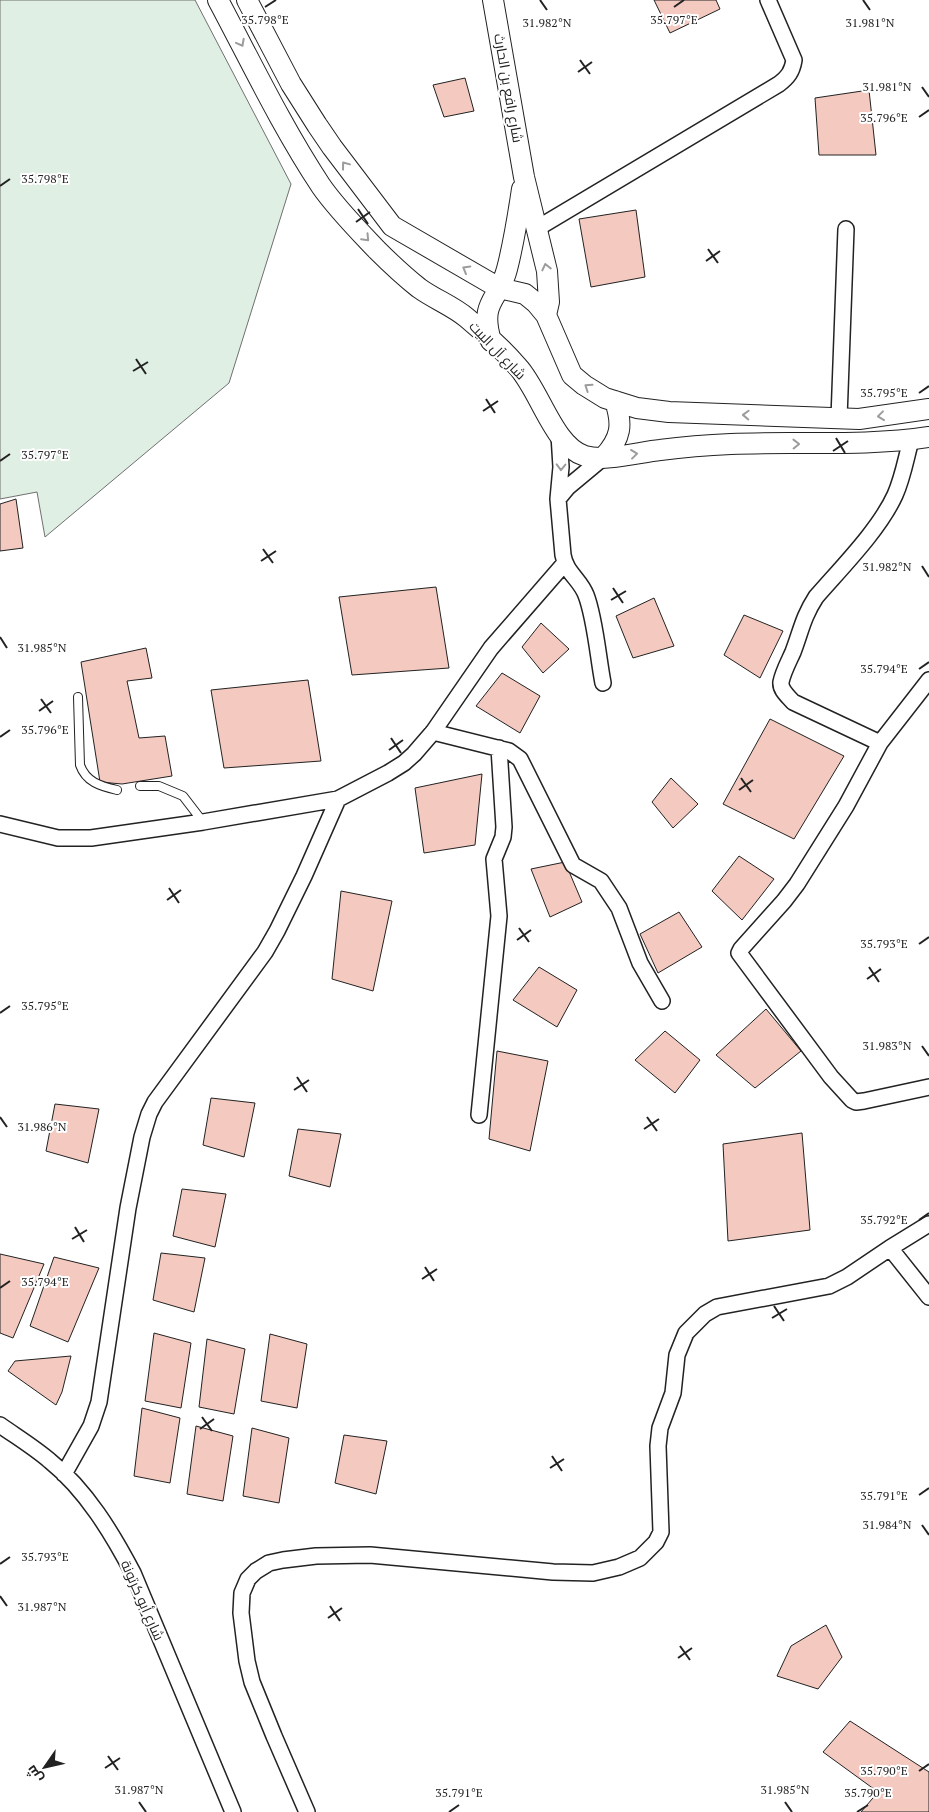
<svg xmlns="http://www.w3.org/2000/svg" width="929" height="1812" viewBox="0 0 929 1812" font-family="'PT Serif',Cairo,serif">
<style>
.green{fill:#e0efe3;stroke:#6f6f6f}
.building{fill:#f3c9c0;stroke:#222}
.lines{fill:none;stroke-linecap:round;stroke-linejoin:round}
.lane-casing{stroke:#222;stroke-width:10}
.street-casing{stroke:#222;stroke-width:18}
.secondary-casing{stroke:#222;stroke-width:22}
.lane{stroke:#fff;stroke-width:8}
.street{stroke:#fff;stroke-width:15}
.secondary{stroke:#fff;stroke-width:20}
.oneway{stroke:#9c9c9c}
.ticks{fill:none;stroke:#222;stroke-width:2}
.labels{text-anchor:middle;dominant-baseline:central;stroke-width:4;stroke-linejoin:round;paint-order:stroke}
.street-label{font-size:14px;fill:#222;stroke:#fff}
.ticks-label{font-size:12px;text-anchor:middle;fill:#222;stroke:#fff;stroke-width:4;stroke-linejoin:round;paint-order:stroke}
</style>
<rect width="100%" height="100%" fill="#fff"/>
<!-- green -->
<path class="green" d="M0 0H195L291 184 229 383 45 537 37 492 0 499Z"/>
<!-- building -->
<path class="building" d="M654 0H716L720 9 670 33Z
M465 78 474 111 444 117 433 85Z
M869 90 876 155H819L815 98Z
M636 210 645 277 591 287 579 219Z
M16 499 23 548 0 551V504Z
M436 587 449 668 352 675 339 597Z
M654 598 674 646 633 658 616 616Z
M744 615 783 631 760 678 724 655Z
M541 623 569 649 543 673 522 647Z
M146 648 152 678 127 681 139 738 165 736 172 776 122 784 100 782 81 662Z
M502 673 540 696 520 733 476 706Z
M308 680 321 761 224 768 211 690Z
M770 719 844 756 794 839 723 804Z
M482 774 475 845 424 853 415 788Z
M671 778 698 804 673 828 652 802Z
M739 856 774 879 742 920 712 891Z
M565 862 582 902 550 917 531 869Z
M341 891 392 901 373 991 332 979Z
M679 912 702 947 658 973 640 934Z
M539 967 577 990 557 1027 513 1000Z
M766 1009 801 1051 755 1088 716 1055Z
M665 1031 700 1060 675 1093 635 1060Z
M497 1051 548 1061 530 1151 489 1139Z
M211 1098 255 1103 244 1157 203 1145Z
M55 1104 99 1109 88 1163 46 1151Z
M298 1129 341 1134 330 1187 289 1176Z
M802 1133 810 1230 728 1241 723 1144Z
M182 1189 226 1194 215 1247 173 1236Z
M161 1253 205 1258 194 1312 153 1300Z
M0 1254 44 1264 13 1338 0 1333Z
M54 1257 99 1268 68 1342 30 1326Z
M154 1333 191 1343 181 1408 145 1401Z
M270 1334 307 1344 297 1408 261 1401Z
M207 1339 245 1349 234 1414 199 1407Z
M71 1356 62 1392 56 1405 8 1371 15 1361Z
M142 1408 180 1418 170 1483 134 1476Z
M196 1426 233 1436 223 1501 187 1494Z
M252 1428 289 1438 279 1503 243 1496Z
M344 1435 387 1441 376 1494 335 1483Z
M826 1625 842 1657 818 1689 777 1676 791 1646Z
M850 1721 929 1772V1812H861L878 1792 823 1752Z"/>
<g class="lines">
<!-- lane casing -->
<g class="lane-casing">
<path id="lane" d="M78 697 80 765C86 782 100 786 117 790
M140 786H159L183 796 203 822"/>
</g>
<!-- street casing -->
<g class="street-casing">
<path id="street" d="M536 229 779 84C788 77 792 72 794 60L768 0
M839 418 846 229
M559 435 561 467 558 499 563 555C566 573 580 579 586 595 595 618 598 657 603 683
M558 499 568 487 604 457
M929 680 880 743 846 806 797 884 784 901 741 949 739 953 831 1077 852 1100 856 1102 864 1101 929 1087
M433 732 509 751 520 759 573 865 601 881 619 908 640 963 662 1001
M880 743 793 702C788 696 780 690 781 682 783 672 789 661 793 652 801 631 803 617 816 597 842 567 879 530 895 495 903 477 906 458 911 440
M0 824 58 838H91L203 822 338 799
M479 1115 499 916 494 859 503 837 504 827 499 748
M929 1224 890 1248 929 1297
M0 1425C17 1437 35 1448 50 1461 86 1490 112 1533 133 1573L233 1812
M64 1474 91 1426 99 1402 128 1208 142 1137 149 1114 155 1102 265 952 277 931 304 876 338 799 388 773 404 763 414 754 433 732 491 648 564 564
M307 1812 274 1736 252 1682 247 1661 241 1613 242 1593 248 1579 256 1571 269 1563 283 1560 316 1556 370 1555 553 1572 593 1573 619 1567 640 1558 656 1542 661 1532 658 1446 660 1428 673 1393 677 1355 686 1333 705 1314 717 1307 829 1286 847 1277 890 1248"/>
</g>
<!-- secondary casing -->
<g class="secondary-casing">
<path id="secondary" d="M218 0C251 62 282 127 321 186 337 209 358 230 377 250 390 263 405 277 419 288 434 299 453 306 467 318 485 333 503 350 518 367 540 391 554 447 585 456 604 462 640 452 660 450 683 447 707 445 731 444 797 441 863 447 929 437
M247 0 291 84 317 125 332 147 392 226 499 288 525 294 536 303 546 315 572 375 584 385 605 398 637 408 669 412 859 419 929 409
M493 0 524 177 547 271 549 302 546 315
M491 341C479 300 499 301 507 269 514 242 518 216 522 189
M604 457C621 438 623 425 615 401"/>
</g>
<!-- lane -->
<use href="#lane" class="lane"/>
<!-- street -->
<use href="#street" class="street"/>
<!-- secondary -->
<use href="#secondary" class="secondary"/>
</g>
<!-- one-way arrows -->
<defs><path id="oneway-chevron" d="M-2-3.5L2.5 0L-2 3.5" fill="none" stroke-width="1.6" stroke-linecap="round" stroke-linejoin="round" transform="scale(1.25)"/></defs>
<g class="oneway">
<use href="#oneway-chevron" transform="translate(241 43) rotate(62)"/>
<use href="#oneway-chevron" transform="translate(345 165) rotate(-127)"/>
<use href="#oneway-chevron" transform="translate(366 238) rotate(47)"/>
<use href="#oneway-chevron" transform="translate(546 267) rotate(-103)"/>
<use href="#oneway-chevron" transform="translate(466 269) rotate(-150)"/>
<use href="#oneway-chevron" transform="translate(588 387) rotate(-146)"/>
<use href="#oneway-chevron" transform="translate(746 415) rotate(-178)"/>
<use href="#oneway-chevron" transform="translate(881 416) rotate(173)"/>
<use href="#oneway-chevron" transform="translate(796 444) rotate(-1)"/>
<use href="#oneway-chevron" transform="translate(634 454) rotate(-7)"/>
<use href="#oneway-chevron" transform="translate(561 467) rotate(91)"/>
</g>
<!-- ticks -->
<path class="ticks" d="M540 0 547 10M863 0 870 10M265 7 276 0M674 7 684 0M580 60 590 74M578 72 592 62M922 87 929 97M919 117 929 110M0 186 10 179M358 209 368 224M356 222 370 212M708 249 718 263M706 261 720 251M136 359 146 374M133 371 148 362M919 393 929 386M486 399 495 413M483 411 498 401M836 438 845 453M833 451 848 441M0 461 10 454M263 549 273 563M261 561 276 551M922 566 929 577M613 588 623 603M611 600 626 591M0 637 7 648M919 669 929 662M41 699 51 713M39 711 53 701M0 737 10 730M391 738 401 753M389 750 403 740M741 778 751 792M739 790 753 780M169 888 179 903M167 900 181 890M519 928 529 942M517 940 531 930M919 944 929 937M869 967 879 982M867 979 881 969M0 1013 10 1006M922 1046 929 1056M297 1077 307 1092M294 1090 309 1080M0 1117 7 1127M647 1117 657 1131M644 1129 659 1119M919 1220 929 1213M75 1227 84 1242M72 1239 87 1230M425 1267 434 1281M422 1279 437 1269M0 1288 10 1281M774 1306 784 1321M772 1318 787 1309M202 1417 212 1431M200 1429 214 1419M552 1456 562 1471M550 1468 564 1459M919 1495 929 1488M922 1525 929 1535M0 1564 10 1557M0 1596 7 1606M330 1606 340 1621M328 1618 342 1608M680 1646 690 1660M678 1658 692 1648M108 1756 118 1770M105 1768 120 1758M919 1771 929 1764M139 1802 146 1812M785 1802 792 1812M449 1812 459 1805M857 1812 868 1805"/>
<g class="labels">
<!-- street labels -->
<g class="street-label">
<text transform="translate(509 88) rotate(80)">شارع رافع بن الحارث</text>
<text transform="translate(498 350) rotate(46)">شارع آل البيت</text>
<text transform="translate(143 1600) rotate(66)">شارع أبو كرتونة</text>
</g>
</g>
<g class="ticks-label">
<text x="265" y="24">35.798°E</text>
<text x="674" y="24">35.797°E</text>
<text x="547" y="27">31.982°N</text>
<text x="870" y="27">31.981°N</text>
<text x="887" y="91">31.981°N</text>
<text x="884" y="122">35.796°E</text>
<text x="45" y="183">35.798°E</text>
<text x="884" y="397">35.795°E</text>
<text x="45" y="459">35.797°E</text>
<text x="887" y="571">31.982°N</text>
<text x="42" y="652">31.985°N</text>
<text x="884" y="673">35.794°E</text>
<text x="45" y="734">35.796°E</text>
<text x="884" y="948">35.793°E</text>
<text x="45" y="1010">35.795°E</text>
<text x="887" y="1050">31.983°N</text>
<text x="42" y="1131">31.986°N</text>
<text x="884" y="1224">35.792°E</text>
<text x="45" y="1286">35.794°E</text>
<text x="884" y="1500">35.791°E</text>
<text x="887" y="1529">31.984°N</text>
<text x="45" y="1561">35.793°E</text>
<text x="42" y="1611">31.987°N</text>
<text x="884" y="1775">35.790°E</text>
<text x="139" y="1794">31.987°N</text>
<text x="785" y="1794">31.985°N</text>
<text x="459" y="1797">35.791°E</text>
<text x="868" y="1797">35.790°E</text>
</g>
<!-- north arrow -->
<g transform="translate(45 1767) rotate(236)" stroke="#ffffff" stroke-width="4" paint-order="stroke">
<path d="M0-4L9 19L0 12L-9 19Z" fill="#222222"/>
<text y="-8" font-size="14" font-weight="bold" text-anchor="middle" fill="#222222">ش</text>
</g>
</svg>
